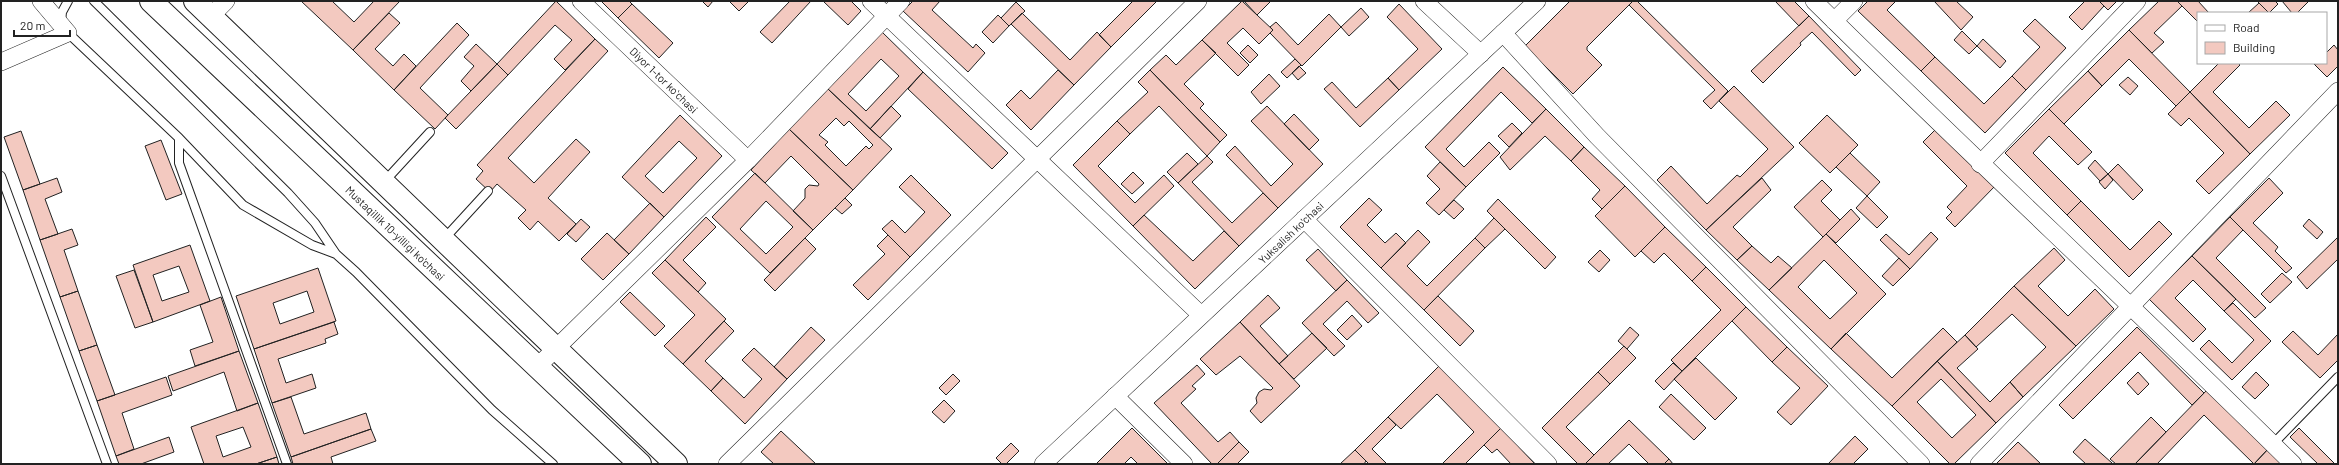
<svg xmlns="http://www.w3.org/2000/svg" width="2339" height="465" viewBox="0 0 2339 465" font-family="Barlow,sans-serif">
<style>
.building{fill:#f3c9c0;stroke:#222;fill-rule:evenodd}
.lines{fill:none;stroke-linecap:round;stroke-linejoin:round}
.lane-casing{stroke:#222;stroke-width:10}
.street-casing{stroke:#222;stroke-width:18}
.secondary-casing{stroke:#222;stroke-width:24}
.lane{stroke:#fff;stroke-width:8}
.street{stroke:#fff;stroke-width:17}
.secondary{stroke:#fff;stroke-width:22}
.labels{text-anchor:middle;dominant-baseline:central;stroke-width:3;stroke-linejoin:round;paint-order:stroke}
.street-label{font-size:11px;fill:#222;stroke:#fff}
</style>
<rect width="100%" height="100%" fill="#fff"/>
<!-- building -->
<path class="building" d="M301 1H332L354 22 374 1H400L353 50Z
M556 1 595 39 565 70 554 59 572 40 555 25 508 75 497 64Z
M601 1H629L632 4 618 18Z
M702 1H713L708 7Z
M729 1H749L739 11Z
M790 1H811L772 43 760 32Z
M823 1H851L861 11 848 25Z
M913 1H940L932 10 973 48 976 44 985 53 968 72 903 11Z
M1133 1H1157L1111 47 1099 35Z
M1242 1 1273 30 1259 44 1243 28 1227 43 1249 65 1238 76 1202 40Z
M1244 1H1271L1257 15Z
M1570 1H1633L1587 47V50L1602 65 1573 94 1525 46Z
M1633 1H1637L1728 91 1711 109 1703 101 1715 90 1629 5Z
M1775 1H1794L1809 16 1799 26Z
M1868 1H1896L1887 10 1935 57 1921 71 1858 11Z
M1934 1H1956L1973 17 1961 30Z
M2085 1H2099L2104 6 2082 30 2069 17Z
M2099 1H2117L2108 10Z
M2159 1H2177L2182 6 2154 33 2164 42 2152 53 2129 30Z
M2177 1H2198L2209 13H2198V22Z
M2257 1H2275L2278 4 2269 13Z
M2282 1H2309L2297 13H2292Z
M1016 2 1025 11 1009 26 1001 18Z
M2259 3 2269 13H2248Z
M632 4 673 43 659 58 618 18Z
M1399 4 1442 49 1399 90 1388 78 1418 49 1387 17Z
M1361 8 1369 17 1349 36 1341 27Z
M389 13 400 23 375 49 393 66 404 54 416 66 394 90 353 50Z
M1022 13 1070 60 1097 32 1111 47 1074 85 1011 24Z
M1329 14 1341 27 1302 66 1270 33 1273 30 1270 27 1276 22 1298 45Z
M998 15 1009 26 993 43 982 32Z
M1809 16 1861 70 1855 76 1812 32 1800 43 1801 45 1763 83 1751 71Z
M2035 19 2066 48 2026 90 2012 76 2040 47 2023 31Z
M457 23 469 35 420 88 448 115 435 129 394 90Z
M2129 30 2190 92 2176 106 2129 59 2102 86 2088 71Z
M1962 31 1977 46 1969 54 1954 40Z
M882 32 923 72 870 129 828 89ZM881 59 899 76 866 111 848 94Z
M595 39 608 51 508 158 534 183 576 139 590 152 548 198 576 224 559 241 538 221 530 230 518 218 526 210 497 184 490 192 476 179 483 171 477 165Z
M1983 39 2006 61 2000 68 1977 46Z
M1202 40 1216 53 1184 84 1204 104 1200 108 1227 135 1220 142 1150 70 1166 55 1176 65Z
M476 44 497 64 471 91 461 81 474 66 464 57Z
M1248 45 1258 55 1250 63 1240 53Z
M2334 45 2338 50V66L2327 77 2314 64 2326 63V53Z
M1935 57 1984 104 2012 76 2026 90 1985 133 1921 71Z
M1295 59 1301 65 1287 78 1281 72Z
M2219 63H2238L2240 65 2213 92 2249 128 2276 101 2290 115 2250 154 2190 92Z
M497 64 508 75 456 129 445 118Z
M1299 66 1306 73 1298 80 1292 73Z
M1503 67 1546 109 1532 123 1501 92 1446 149 1464 167 1489 142 1500 153 1466 187 1425 147Z
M1058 70 1074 85 1031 130 1006 105 1021 90 1030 99Z
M1150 70 1220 142 1207 156 1159 106 1130 134 1117 121 1148 92 1138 82Z
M2088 71 2102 86 2064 124 2049 109Z
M923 72 1008 153 992 169 908 89Z
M1269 74 1280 86 1261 104 1251 92Z
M2128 77 2138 86 2130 95 2119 85Z
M1388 78 1399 90 1360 127 1324 89 1332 82 1356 108Z
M1734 86 1794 147 1706 230 1657 180 1671 166 1707 204 1737 175 1740 177 1768 149 1719 101Z
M828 89 892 149 853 190 789 129ZM836 118 844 126 849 121 873 145 869 149 866 146 846 166 825 145 828 142 819 135Z
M2190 92 2250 154 2209 194 2196 181 2224 153 2189 118 2181 126 2168 114Z
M891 106 901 116 880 138 870 129Z
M1267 106 1323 164 1278 208 1226 155 1235 146 1271 186 1293 164 1251 121Z
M1546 109 1584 147 1571 161 1545 136 1510 170 1500 157Z
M2049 109 2092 152 2078 165 2049 136 2033 153 2081 201 2067 215 2005 153Z
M1294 114 1319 140 1309 150 1284 124Z
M680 115 722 156 664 217 622 177ZM679 141 697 158 663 193 645 176Z
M1827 115 1858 145 1830 173 1799 143Z
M1117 121 1130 134 1098 166 1135 203 1164 175 1174 186 1133 226 1073 165Z
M1512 123 1522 133 1509 147 1498 136Z
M1937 128 1996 185 1955 227 1946 218 1952 212 1947 207 1967 186 1923 142Z
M789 129 853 190 813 230 793 211 805 198V189L809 185 818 186 819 184 791 156 765 183 751 170Z
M21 131 40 184 23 190 4 137Z
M161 140 182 194 166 200 145 146Z
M1584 147 1625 186 1602 209 1592 199 1600 190 1571 161Z
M1187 153 1198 164 1178 183 1167 172Z
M1850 153 1880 182 1867 196 1836 167Z
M1207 156 1213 162 1192 182 1232 223 1263 193 1278 208 1239 246 1178 183Z
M2095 160 2108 174 2100 181 2088 168Z
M1440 162 1466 187 1439 215 1426 203 1440 189 1427 176Z
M2118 164 2143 190 2133 200 2108 174Z
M1133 172 1144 183 1132 194 1121 184Z
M755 173 813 230 770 273 712 217ZM766 201 793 227 766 254 740 229Z
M2108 174 2113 180 2105 189 2099 182Z
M911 175 951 215 910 257 882 229 892 220 905 233 925 212 899 187Z
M57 178 62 192 45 199 58 234 40 240 23 190Z
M1762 178 1771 190 1733 227 1752 246 1737 260 1706 230Z
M2269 178 2283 193 2253 223 2278 247 2275 251 2292 268 2286 273 2230 217Z
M1822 180 1832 190 1821 201 1840 220 1823 237 1794 207Z
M1625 186 1665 227 1635 257 1595 216Z
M1867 196 1888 217 1877 228 1856 208Z
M845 198 852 205 842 214 835 208Z
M1369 198 1382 210 1367 225 1385 243 1396 233 1406 243 1381 268 1340 227Z
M1498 199 1556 257 1545 269 1487 211Z
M1454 200 1464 209 1454 219 1444 210Z
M2081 201 2130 250 2159 221 2172 234 2129 277 2067 215Z
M650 203 664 217 629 254 614 240Z
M1851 209 1860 219 1836 243 1826 234Z
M1144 215 1193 261 1224 231 1239 246 1195 289 1133 226Z
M706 217 716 227 683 260 706 283 698 292 665 260Z
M2230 217 2243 230 2216 258 2266 308 2255 318 2192 256Z
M1494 218 1505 229 1485 248 1475 238Z
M581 219 590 227 576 242 567 234Z
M2309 219 2323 232 2317 239 2303 226Z
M1665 227 1706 267 1692 281 1664 253 1654 263 1641 251Z
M72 229 78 245 64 250 78 291 60 297 40 240Z
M1418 230 1430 242 1407 266 1427 286 1475 238 1485 248 1424 310 1381 268Z
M1931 232 1938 239 1910 269 1880 240 1886 234 1909 255Z
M607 233 629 254 603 280 581 259Z
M1826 234 1886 294 1831 349 1769 290ZM1824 260 1857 293 1830 319 1798 287Z
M888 235 910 257 868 300 853 285 885 254 877 246Z
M2338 237V261L2337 260 2307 289 2297 277Z
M805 238 816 249 775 291 764 280Z
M190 245 210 301 153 322 133 265ZM179 266 189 292 162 301 153 275Z
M1752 246 1771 263 1778 256 1792 268 1769 290 1737 260Z
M2054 248 2065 260 2038 286 2068 316 2095 289 2114 309 2076 346 2014 286Z
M1318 249 1347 280 1336 291 1306 260Z
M1600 250 1610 260 1599 272 1588 262Z
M2192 256 2236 299 2224 311 2193 280 2175 298 2206 329 2193 342 2149 299Z
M1899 258 1910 269 1893 286 1882 276Z
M665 260 726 319 683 364 664 346 695 315 652 273Z
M1706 267 1746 307 1682 371 1671 360 1721 310 1692 281Z
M318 268 336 321 254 349 236 296ZM307 291 314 312 280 324 273 303Z
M134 270 153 322 135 328 116 276Z
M2282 273 2292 282 2270 303 2261 294Z
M1347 280 1379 313 1368 323 1347 301 1323 324 1345 346 1334 356 1302 323Z
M2014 286 2076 346 2023 397 2010 382 2046 347 2012 314 1976 347 1965 335Z
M78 291 97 345 79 351 60 297Z
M630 292 665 326 655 336 620 302Z
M1268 295 1280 308 1260 326 1288 356 1279 364 1240 322Z
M1438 296 1474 331 1460 346 1424 310Z
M221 297 239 351 195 366 190 350 213 342 200 305Z
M2233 303 2271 341 2232 380 2200 349 2209 340 2232 363 2254 340 2224 311Z
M1746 307 1787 347 1772 362 1732 321Z
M1352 315 1362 326 1347 340 1337 330Z
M724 321 734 331 705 361 723 378 711 391 683 364Z
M334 322 338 334 325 339 326 343 278 359 286 383 312 374 316 388 272 403 254 349Z
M1240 322 1300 386 1261 423 1250 411 1257 403 1256 398 1259 392 1264 389 1271 390 1273 388 1240 356 1216 375 1200 359Z
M811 327 825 340 787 379 774 367Z
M1630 327 1639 335 1627 349 1618 341Z
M2137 327 2204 393 2192 405 2140 352 2073 419 2059 405Z
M1943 328 1957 342 1892 406 1831 349 1846 333 1892 378Z
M2293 331 2318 355 2338 334V360L2320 378 2282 342Z
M1312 333 1327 348 1294 379 1279 364Z
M1965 335 1978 349 1957 368 1990 402 2010 382 2023 397 1996 423 1937 361Z
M97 345 115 395 97 401 79 351Z
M1624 346 1636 358 1610 384 1598 372Z
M1787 347 1828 386 1791 425 1777 412 1800 388 1772 362Z
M754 348 787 379 745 424 711 391 723 378 744 398 762 379 742 360Z
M239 351 258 403 237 411 224 372 173 391 168 376Z
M1696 358 1737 398 1715 420 1674 379Z
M1937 361 1996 423 1954 464H1950L1892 406ZM1941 379 1976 415 1952 438 1917 402Z
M1673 363 1682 371 1664 390 1655 381Z
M1197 365 1205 374 1192 386 1196 389 1181 403 1218 442 1230 432 1239 442 1217 464H1212L1154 403Z
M1440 365 1501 428 1465 464H1442L1474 432 1437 394 1401 429 1388 417Z
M1598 372 1610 384 1566 427 1594 455 1585 464H1578L1542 428Z
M2138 372 2149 384 2138 395 2127 383Z
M2256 372 2269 385 2255 399 2242 387Z
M953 374 960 381 946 395 939 388Z
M166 377 172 395 122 413 134 449 116 456 97 401Z
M2207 390 2269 448 2254 464 2204 415 2157 464H2135Z
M1671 394 1706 428 1694 440 1659 407Z
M291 397 304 434 366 413 371 429 291 457 272 403Z
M944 400 955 411 944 423 932 412Z
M258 403 277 457 256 464H204L191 427ZM243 427 251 447 223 457 216 436Z
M1388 417 1396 425 1372 449 1387 464H1369L1355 450Z
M2151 417 2166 432 2135 464H2116L2110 459Z
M1629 420 1669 459 1664 464H1649L1629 444 1608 464H1585Z
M1132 428 1168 464H1138L1131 457 1124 464H1096Z
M1501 428 1535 464H1511L1497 449 1492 453 1484 445Z
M2299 428 2335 464H2318L2290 437Z
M371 429 376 441 331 457 333 464H293L291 457Z
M781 431 816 464H774L761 452Z
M1855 436 1868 449 1853 464H1828Z
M169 437 174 452 141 464H119L116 456Z
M2085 439 2112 463 2111 464H2086L2073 452Z
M1239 442 1249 452 1238 463 1239 464H1217Z
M2018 442 2041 464H1996Z
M1011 443 1019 451 1006 464H1002L996 458Z
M2269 448 2285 464H2254Z
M1355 450 1366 461 1364 464H1340Z
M277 457 279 464H256Z
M1669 459 1673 464H1664Z"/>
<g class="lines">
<!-- lane casing -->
<g class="lane-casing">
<path id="lane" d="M94 1 288 193 315 223 336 254
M61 22 62 12 68 1
M68 33 179 138V163L287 464
M179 138 243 205 312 245 336 254 356 272 492 410 553 464
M1 176 107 464
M384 182 430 132
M444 239 488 191
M2273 444 2338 377"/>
</g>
<!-- street casing -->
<g class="street-casing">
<g id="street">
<path d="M581 1 748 160"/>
<path d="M871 1 1201 315"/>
<path d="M1424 1 1481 54"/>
<path d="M1814 1C1972 157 2135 308 2293 464"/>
<path d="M211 16 226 1"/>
<path d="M1834 21 1854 1"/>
<path d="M1503 33 1597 136 1921 464"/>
<path d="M1 62 68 33 41 1"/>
<path d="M1980 164 2137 1"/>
<path d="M1304 219 1548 464"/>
<path d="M538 366 748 160 901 1"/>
<path d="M1115 396 1184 464"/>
<path d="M727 464 1198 1"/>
<path id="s1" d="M1043 464 1537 1"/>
<path d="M1979 464 2338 91"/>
</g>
</g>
<!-- secondary casing -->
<g class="secondary-casing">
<g id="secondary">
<path id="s2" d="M151 1 640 464"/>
<path d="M195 1 676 464"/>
</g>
</g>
<!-- lane -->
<use href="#lane" class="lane"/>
<!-- street -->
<use href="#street" class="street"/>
<!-- secondary -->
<use href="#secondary" class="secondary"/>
</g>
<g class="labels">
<!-- street labels -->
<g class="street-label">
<text transform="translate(664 80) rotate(44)">Diyor 1-tor koʻchasi</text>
<text stroke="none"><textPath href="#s1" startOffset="339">Yuksalish ko'chasi</textPath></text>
<text stroke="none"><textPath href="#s2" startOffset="337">Mustaqillik 10-yilligi ko'chasi</textPath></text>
</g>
</g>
<!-- border -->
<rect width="2339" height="465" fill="none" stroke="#222222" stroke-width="4"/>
<!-- legend -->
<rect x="2197" y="12" width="130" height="52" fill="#ffffff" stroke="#a7a7a7"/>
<rect x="2205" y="25" width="20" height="6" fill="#ffffff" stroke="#a7a7a7"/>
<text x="2233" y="32" font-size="12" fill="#222222">Road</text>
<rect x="2205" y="42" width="20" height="12" fill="#f3c9c0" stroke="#a7a7a7"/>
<text x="2233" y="52" font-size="12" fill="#222222">Building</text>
<!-- scale -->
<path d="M14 30v6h56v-6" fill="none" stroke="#222222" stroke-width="2"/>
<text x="20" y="30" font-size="12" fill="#222222" stroke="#ffffff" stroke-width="3" paint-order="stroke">20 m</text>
</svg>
